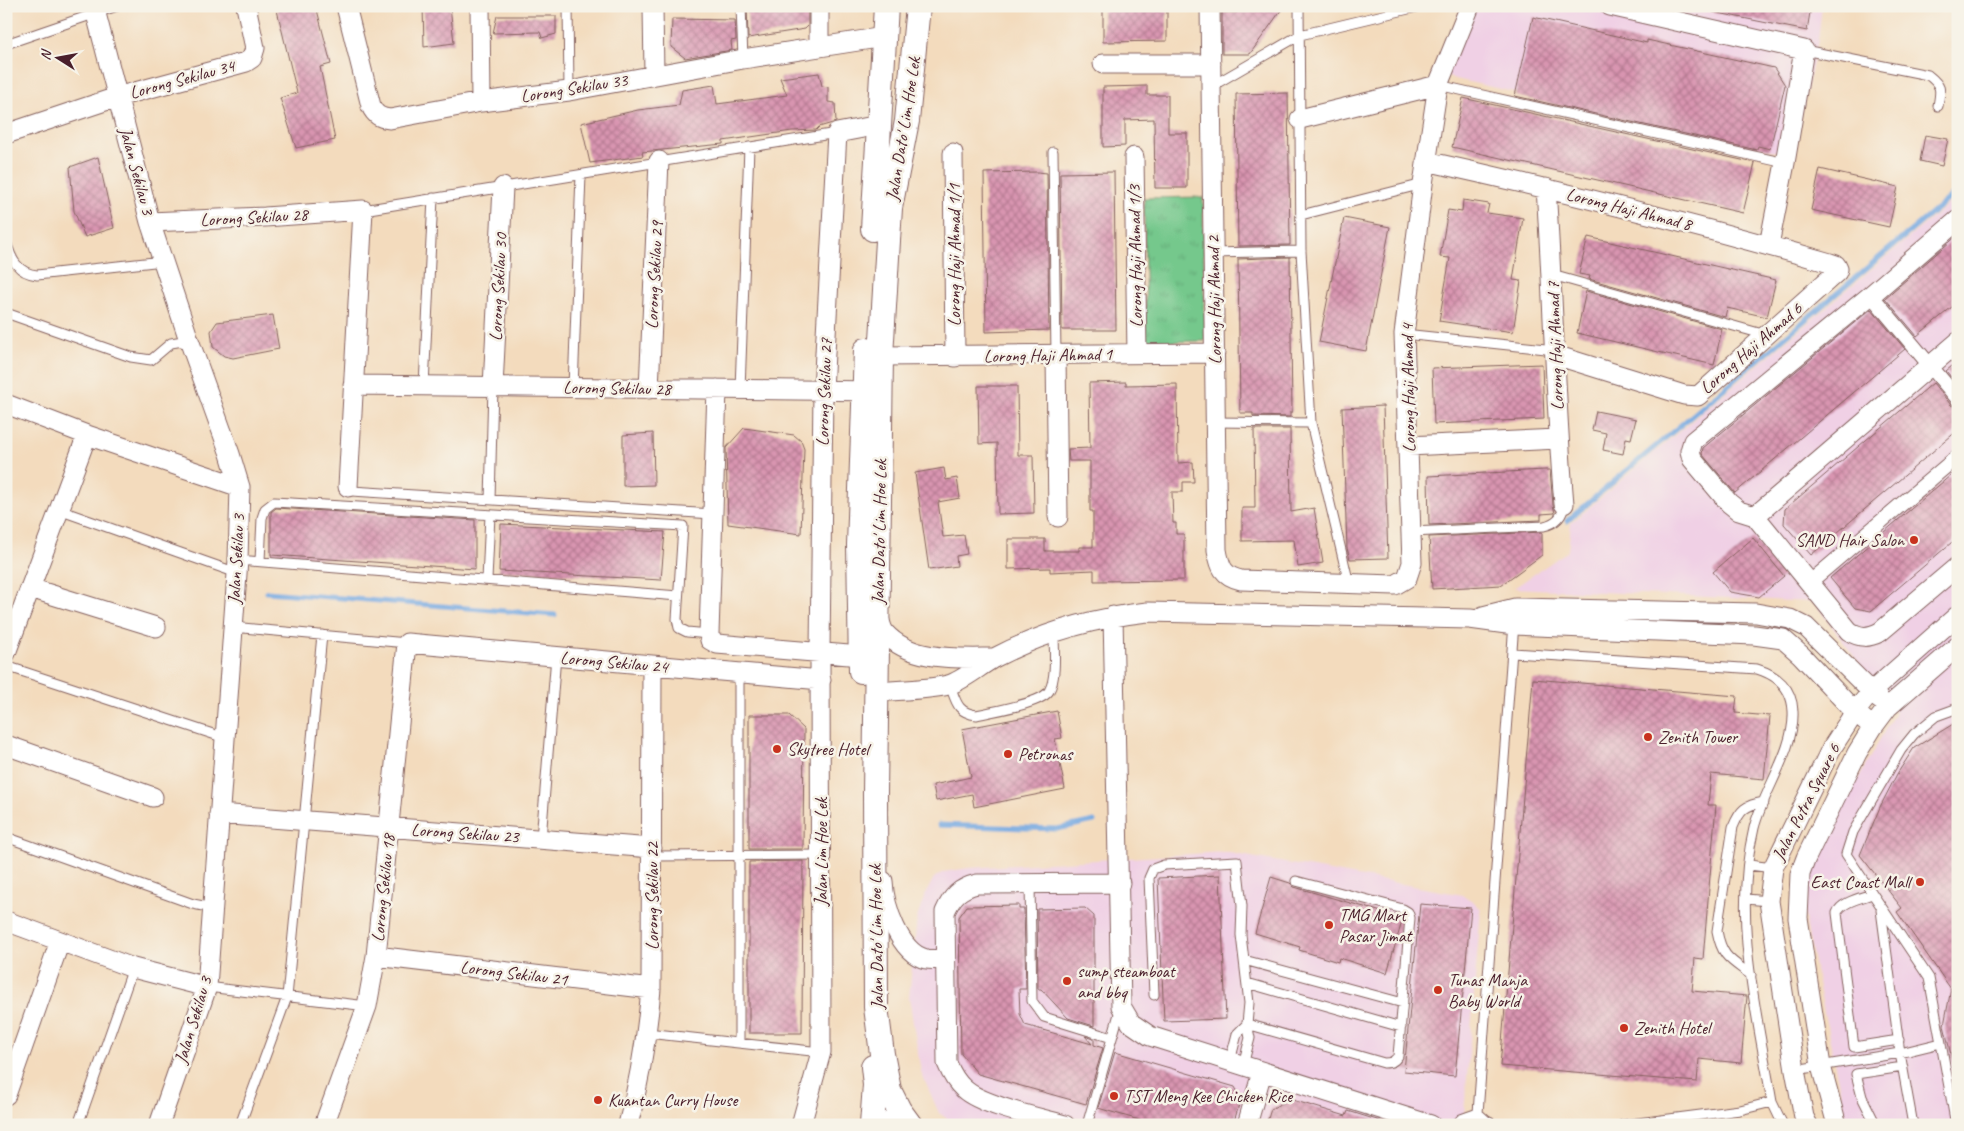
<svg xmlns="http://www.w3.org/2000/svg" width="1964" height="1131" viewBox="0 0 1964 1131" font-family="Caveat,sans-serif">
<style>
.built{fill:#f0d0e5}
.grass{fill:url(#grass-tufts);stroke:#5f745c}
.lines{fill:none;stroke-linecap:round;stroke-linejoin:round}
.stream{stroke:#75a8e1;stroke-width:5}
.building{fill:url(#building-cross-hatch)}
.service-casing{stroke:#85615e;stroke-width:11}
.pedestrian-casing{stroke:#85615e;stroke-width:16}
.minor-casing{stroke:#85615e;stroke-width:21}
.tertiary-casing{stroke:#85615e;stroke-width:26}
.service{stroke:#fff;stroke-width:9}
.pedestrian{stroke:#fff;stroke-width:14}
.minor{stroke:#fff;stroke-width:19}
.tertiary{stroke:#fff;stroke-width:24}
.poi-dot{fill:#c8321e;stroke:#f7f3e8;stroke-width:2}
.labels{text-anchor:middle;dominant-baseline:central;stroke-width:5;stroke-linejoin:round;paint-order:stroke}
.street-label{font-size:18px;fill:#4a1f2b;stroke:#f7f3e8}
.poi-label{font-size:18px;fill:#4a1f2b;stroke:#f7f3e8;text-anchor:start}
</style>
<defs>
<pattern id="grass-tufts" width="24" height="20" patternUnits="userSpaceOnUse" patternTransform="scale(1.25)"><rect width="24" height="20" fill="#74c88c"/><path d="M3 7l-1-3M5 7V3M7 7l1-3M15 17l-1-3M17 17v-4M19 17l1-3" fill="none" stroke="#66ab79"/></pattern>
<pattern id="building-cross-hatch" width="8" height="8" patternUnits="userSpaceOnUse" patternTransform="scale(1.25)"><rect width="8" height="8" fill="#d995b1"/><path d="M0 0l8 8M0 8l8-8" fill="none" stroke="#b27990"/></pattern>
</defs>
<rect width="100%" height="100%" fill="#f7f3e8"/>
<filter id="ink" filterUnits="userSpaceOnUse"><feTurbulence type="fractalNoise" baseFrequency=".02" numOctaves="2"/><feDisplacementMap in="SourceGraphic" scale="10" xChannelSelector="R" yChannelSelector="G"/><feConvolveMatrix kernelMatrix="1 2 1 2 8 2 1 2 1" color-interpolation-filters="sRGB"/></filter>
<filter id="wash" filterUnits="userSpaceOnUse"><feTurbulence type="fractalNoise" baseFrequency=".0096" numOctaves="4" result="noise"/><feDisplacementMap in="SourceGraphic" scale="20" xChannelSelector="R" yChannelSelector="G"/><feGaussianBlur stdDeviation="1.12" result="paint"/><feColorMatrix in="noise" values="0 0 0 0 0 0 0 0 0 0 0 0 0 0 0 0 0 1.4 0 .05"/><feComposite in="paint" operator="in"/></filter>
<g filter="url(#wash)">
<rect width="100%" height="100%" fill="#f3dbbd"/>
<!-- built -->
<path class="built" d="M1473 6H1822L1818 40 1792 155 1443 76Z
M1958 196V1125H1851L1845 1115 1804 913 1811 869 1833 824 1895 712 1814 602 1514 588 1568 551 1571 523Z
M1224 852 1463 895 1474 902 1481 909 1463 1125H956L939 1113 921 1072 909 997 917 918 925 895 934 878 943 872 969 868Z"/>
<!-- grass -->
<path class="grass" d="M1203 197 1205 341 1146 342 1144 198Z"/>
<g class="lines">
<!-- stream -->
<path class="stream" d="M1567 521 1958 191
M267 592 555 615
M939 825 1057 829 1094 821"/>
</g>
<g id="blocks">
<!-- building -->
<path class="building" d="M276 6H316L331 64 320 67 335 140 296 148 280 98 297 93Z
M423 6H450L454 43 424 47Z
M747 6H808V26L805 29 748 38Z
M1103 6H1167V41L1103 42Z
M1237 6H1284L1250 54H1222V12H1237Z
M1714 6H1811L1807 31 1713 12Z
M497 16H556V34L542 38 540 32 493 33Z
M1533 17 1647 43V40L1774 68 1785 85 1770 149 1758 146 1757 150 1515 96Z
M672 19 735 20 736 40 731 41 732 50 685 58 671 47Z
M819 73 822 86 828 87V102L835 103 836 122 819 127 816 130 792 131 723 141V144L642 152 643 156 590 163 581 123 638 110 679 105 682 90 714 85 717 104 787 95 780 78Z
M1147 86V95H1168V133H1187V188H1155L1154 119 1125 120V146L1103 147V87Z
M1288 93 1290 245 1238 246 1236 94Z
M1463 98 1755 163 1743 213 1452 147Z
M1925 135 1948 139 1942 166 1920 161Z
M98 157 114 228 85 237 74 211 70 167Z
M1820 169 1898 187 1889 227 1811 210Z
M1038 172 1047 173 1049 330 986 332 984 173Z
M1114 172 1116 330H1062L1060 173Z
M1463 200 1489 204 1487 213 1523 218 1513 280 1521 281 1513 332 1439 321 1450 258 1440 257 1448 210 1462 212Z
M1344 218 1390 227 1366 351 1319 342Z
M1958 235V302L1917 336 1885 298Z
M1588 237 1776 280 1767 317 1727 308 1725 317 1589 279 1590 276 1579 274Z
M1290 257 1292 412H1290V417L1253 416V413H1240L1238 259Z
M1586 291 1722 329 1714 365 1577 333Z
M1871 309 1905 349 1735 493 1702 454 1703 448Z
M273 315 279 349 233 358 224 356 213 347 211 331 217 322Z
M1958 361V385L1946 371Z
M1542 364 1544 419 1434 424 1432 368Z
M1126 382V385L1177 384 1178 463 1193 462 1194 482H1183V492H1172L1173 523H1176V534H1184V580L1094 581V570L1050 572V568L1008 569V539H1045V551H1079V547H1093V511H1090V461H1069L1068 449 1090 448 1089 383Z
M1933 383 1951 405 1958 408V430L1811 555 1784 524 1785 509Z
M978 386H1017L1018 455H1033L1034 513 998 514 997 443 979 444Z
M1383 406 1388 558 1350 559 1347 548 1342 408Z
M1596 411 1636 419 1631 439 1626 438 1623 454 1603 450 1606 433 1592 430Z
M744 428 794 435 801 441 804 449 801 534 728 524 726 448Z
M1254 429H1290L1291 512 1314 508 1323 563 1298 567 1294 540 1242 541V508H1255Z
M653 433 654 485 623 486V435Z
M944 468 946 480 957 478 960 498 938 502 943 537 964 535 967 554 956 556 957 566 929 570 915 473Z
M1958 469V537L1871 611 1855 608 1830 578Z
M1545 470H1550L1553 505 1555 513 1541 514V520L1429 525 1428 476Z
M276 508 475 520V569L271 555V512Z
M501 524 665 532 661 580 499 571Z
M1542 532V555L1501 585 1432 589 1429 537Z
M1753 538 1784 576 1759 597 1730 592 1713 572Z
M1533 679 1737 696 1735 713 1770 716 1764 779 1711 774 1708 805H1716L1703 959 1695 958 1692 991 1747 996 1741 1063 1699 1059 1697 1082 1500 1066Z
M1057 711 1062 738 1055 739 1065 789 974 807 972 794 936 801 933 785 971 777 962 729Z
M749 715H789L804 729 803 849H749Z
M1958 721V1064H1953L1944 1025 1951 989 1897 912 1902 908 1860 855 1880 807 1897 774 1914 748Z
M803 861 802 1033H749V862Z
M1220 875 1226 1019 1164 1021 1158 878Z
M1271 877 1290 883 1294 887 1403 918 1387 973 1339 958 1338 962 1299 950 1300 947 1255 933Z
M1420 904 1471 908 1455 1076 1404 1071Z
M1019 905V909H1024L1026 989H1019L1020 1014 1025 1025 1092 1044 1085 1036 1094 1039V1045L1103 1048 1086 1104 978 1074 961 1054 959 917 967 906Z
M1085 908 1094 916V1026L1068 1018 1041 989H1038L1037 909Z
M1115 1052 1235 1087 1241 1098 1233 1125H1156L1098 1108Z
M1289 1099 1346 1116 1348 1111 1393 1125H1266L1271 1109Z"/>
</g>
</g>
<g filter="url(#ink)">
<use href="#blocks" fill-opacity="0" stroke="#85615e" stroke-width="1"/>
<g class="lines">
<!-- service casing -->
<g class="service-casing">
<path id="service" d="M568 6 569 91
M741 6 743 59
M1299 6 1301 251 1311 423 1349 584
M6 44 117 6
M1804 50 1928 75C1942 86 1941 89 1938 106
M1438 85 1785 163
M1212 86 1300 35 1421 6
M1053 152 1056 355
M363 210 837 133
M1301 215 1423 184
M6 241C11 260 18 273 37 275L163 261
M1213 253 1301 251
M1552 275 1766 335
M6 313 131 357 151 360 171 343 189 340
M1404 334 1555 350
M424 386 433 198
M573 388 581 175
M740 389 749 147
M1216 422 1311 423
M348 487 352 491 713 514
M490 500 493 387
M59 510 237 573
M1411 532 1544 526C1556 523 1563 517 1564 504
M238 560 678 596
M260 561 262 518 265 509 274 502 683 526 677 619 679 628 687 632 709 634
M487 580 490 515
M232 627 407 643
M1513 653 1757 669C1777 675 1792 688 1793 711 1795 750 1763 791 1754 828 1732 919 1757 1013 1772 1102L1783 1125
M6 666 225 738
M950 685C956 701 957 713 977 715 993 711 1041 704 1049 691 1057 678 1054 648 1054 633
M6 837 193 904 213 908
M541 839 556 656
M652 856 821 855
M1749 865 1773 868
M1030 884 1032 1001 1044 1017 1112 1038
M1872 894C1861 898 1841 902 1837 913L1854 1047 1899 1040
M1746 899 1769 901
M1881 910 1900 1053 1913 1125
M1244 960 1403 1003
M1751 975C1731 960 1722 958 1717 931L1733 827C1740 810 1745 805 1764 802
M1247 983 1401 1027
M207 987 367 1006
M1154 995 1149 878 1153 869 1164 865 1237 861 1242 906 1241 935 1249 1003 1247 1024 1384 1063C1391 1063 1394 1062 1398 1056L1410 918 1408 912 1403 909 1296 881
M647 1033 821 1052
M739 1042V673
M1230 1061 1237 1034 1247 1024 1250 1038 1243 1065
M1795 1070 1900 1053 1941 1043
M1478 1113 1514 623
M1478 1113 1487 1121 1495 1125
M78 1125 133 968
M240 1125 287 997 322 635
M1087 1125 1121 1007
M1456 1125 1461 1119 1478 1113
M1622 1125 1740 1110 1772 1102
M1876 1125 1862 1097 1856 1074 1903 1067
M1956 1125 1929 978 1846 854 1853 832 1901 750 1914 734 1936 716 1958 708"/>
</g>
<!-- pedestrian casing -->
<g class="pedestrian-casing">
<path id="pedestrian" d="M1871 295 1958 399
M1810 582 1958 456"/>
</g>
<!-- minor casing -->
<g class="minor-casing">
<path id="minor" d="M94 6 150 222 189 340 230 454 240 487 238 560 207 987 159 1125
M346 6 371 106C375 115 380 118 390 119L481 102 569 91 743 59 884 37
M480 6 481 102
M653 6 654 75
M1210 6 1217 550C1220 567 1223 576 1241 580L1395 585 1407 578 1412 563 1404 334 1423 184 1438 85 1470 6
M1610 6 1804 50 1785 163 1769 245
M819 47V6
M1103 64H1211
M1300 119 1438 85
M6 134 117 97 246 62 252 58 255 48 246 6
M953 153 955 357
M1134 157 1137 354
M1426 161C1562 191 1697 225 1830 263L1836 265 1838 269 1837 272 1698 396 1684 395 1555 355
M1546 188C1553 293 1555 399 1564 504
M150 222 265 217 363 210 348 487
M1056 355 1058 517
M881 356 1215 353
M353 385 877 391
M493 387 503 187
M649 389 659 161
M717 389 709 634 710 640 717 644 861 656
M6 404 87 435 240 487
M1408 446 1558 439
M1755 516 1739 511 1729 503 1692 459 1690 451 1693 441 1871 295 1958 220
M1755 516 1849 631C1860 638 1868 638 1880 632L1958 566
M1755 516 1958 342
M30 588 156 627
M878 614C880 620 881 628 885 633 911 662 958 658 994 658
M1113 616 1121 1006 1131 1023 1150 1036 1431 1125
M1483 616 1515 608 1756 613 1790 619 1806 627 1880 700
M6 653 87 435
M876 692C898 690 927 690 948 685 961 682 981 665 994 658 1042 633 1094 618 1147 612L1470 619 1514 625 1754 635 1783 639 1801 655 1855 712 1873 727
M6 745 153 797
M219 814 652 848
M883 881C884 905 899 953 926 959 932 960 939 959 945 959
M6 921 133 968 207 987
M376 956 651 989
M6 1095 60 941
M324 1125 367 1006 376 956 407 643 821 680
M628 1125C640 1080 647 1035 651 989L652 665
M801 1125 821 1052 820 652 823 390 837 133 879 125
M888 1125 899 1110
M1065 1125C1040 1118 981 1105 964 1089 956 1082 951 1073 947 1063L945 912C952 896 960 888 977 884L1120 883
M1247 1125 1262 1072
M1808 1125 1804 1117 1795 1070 1769 901 1773 868 1831 749 1855 712 1871 692 1958 615
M1837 1125 1821 1066 1798 918 1800 874 1806 858 1857 753 1873 727 1888 707 1958 646"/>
</g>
<!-- tertiary casing -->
<g class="tertiary-casing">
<path id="tertiary" d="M873 229 886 6
M861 671 859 545 866 350
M872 1125 875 1085 873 1067
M910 1125 899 1110 889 1090 882 1054 876 1007 875 793 881 356 890 208 907 121 918 6"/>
</g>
<!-- service -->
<use href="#service" class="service"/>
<!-- pedestrian -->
<use href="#pedestrian" class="pedestrian"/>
<!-- minor -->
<use href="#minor" class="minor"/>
<!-- tertiary -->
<use href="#tertiary" class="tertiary"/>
</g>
</g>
<!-- markers -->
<g class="poi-dot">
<circle cx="1914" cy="540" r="5"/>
<circle cx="1648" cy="737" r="5"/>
<circle cx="777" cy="749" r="5"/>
<circle cx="1008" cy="754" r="5"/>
<circle cx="1920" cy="882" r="5"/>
<circle cx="1329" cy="925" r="5"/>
<circle cx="1067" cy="981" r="5"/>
<circle cx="1438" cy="990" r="5"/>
<circle cx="1624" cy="1028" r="5"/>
<circle cx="1114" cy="1096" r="5"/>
<circle cx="598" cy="1100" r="5"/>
</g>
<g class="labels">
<!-- street labels -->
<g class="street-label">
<text transform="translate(182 79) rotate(-15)">Lorong Sekilau 34</text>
<text transform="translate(574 88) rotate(-9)">Lorong Sekilau 33</text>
<text transform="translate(903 129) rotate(-81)">Jalan Dato' Lim Hoe Lek</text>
<text transform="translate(137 171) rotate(75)">Jalan Sekilau 3</text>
<text transform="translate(1629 209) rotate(14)">Lorong Haji Ahmad 8</text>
<text transform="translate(254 217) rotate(-3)">Lorong Sekilau 28</text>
<text transform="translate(954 255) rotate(-90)">Lorong Haji Ahmad 1/1</text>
<text transform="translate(1135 256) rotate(-91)">Lorong Haji Ahmad 1/3</text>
<text transform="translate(654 275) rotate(-87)">Lorong Sekilau 29</text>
<text transform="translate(498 287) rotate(-87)">Lorong Sekilau 30</text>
<text transform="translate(1214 300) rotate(-91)">Lorong Haji Ahmad 2</text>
<text transform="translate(1555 346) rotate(-92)">Lorong Haji Ahmad 7</text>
<text transform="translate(1751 348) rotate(-41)">Lorong Haji Ahmad 6</text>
<text transform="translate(1048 355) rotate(-1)">Lorong Haji Ahmad 1</text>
<text transform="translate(617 388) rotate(1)">Lorong Sekilau 28</text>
<text transform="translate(1408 388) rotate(-91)">Lorong Haji Ahmad 4</text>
<text transform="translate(824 392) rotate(-88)">Lorong Sekilau 27</text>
<text transform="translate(879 532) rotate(-89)">Jalan Dato' Lim Hoe Lek</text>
<text transform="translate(236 559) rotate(-87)">Jalan Sekilau 3</text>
<text transform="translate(614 662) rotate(5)">Lorong Sekilau 24</text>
<text transform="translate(1806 802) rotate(-63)">Jalan Putra Square 6</text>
<text transform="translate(465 833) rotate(4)">Lorong Sekilau 23</text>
<text transform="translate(821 852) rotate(-90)">Jalan Lim Hoe Lek</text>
<text transform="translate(383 888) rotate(-84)">Lorong Sekilau 18</text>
<text transform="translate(652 896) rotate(-90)">Lorong Sekilau 22</text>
<text transform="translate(876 937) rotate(-91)">Jalan Dato' Lim Hoe Lek</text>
<text transform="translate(514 973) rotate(7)">Lorong Sekilau 21</text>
<text transform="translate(193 1020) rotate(-73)">Jalan Sekilau 3</text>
</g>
<!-- poi labels -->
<g class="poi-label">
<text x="1904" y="540" text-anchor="end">SAND Hair Salon</text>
<text x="1658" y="737">Zenith Tower</text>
<text x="787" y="749">Skytree Hotel</text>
<text x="1018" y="754">Petronas</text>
<text x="1910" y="882" text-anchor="end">East Coast Mall</text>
<text x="1339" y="915">TMG Mart<tspan x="1339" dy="21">Pasar Jimat</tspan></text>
<text x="1077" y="971">sump steamboat<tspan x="1077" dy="21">and bbq</tspan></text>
<text x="1448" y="980">Tunas Manja<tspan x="1448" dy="21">Baby World</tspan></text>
<text x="1634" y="1028">Zenith Hotel</text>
<text x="1124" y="1096">TST Meng Kee Chicken Rice</text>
<text x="608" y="1100">Kuantan Curry House</text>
</g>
</g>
<!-- margin -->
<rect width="1964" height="1131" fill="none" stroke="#f7f3e8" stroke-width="25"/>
<!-- north arrow -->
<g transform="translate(58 58) rotate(281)" stroke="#f7f3e8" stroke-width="4" paint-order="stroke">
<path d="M0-4L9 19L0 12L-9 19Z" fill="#4a1f2b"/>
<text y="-8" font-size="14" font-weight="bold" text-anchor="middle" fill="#4a1f2b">N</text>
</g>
</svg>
